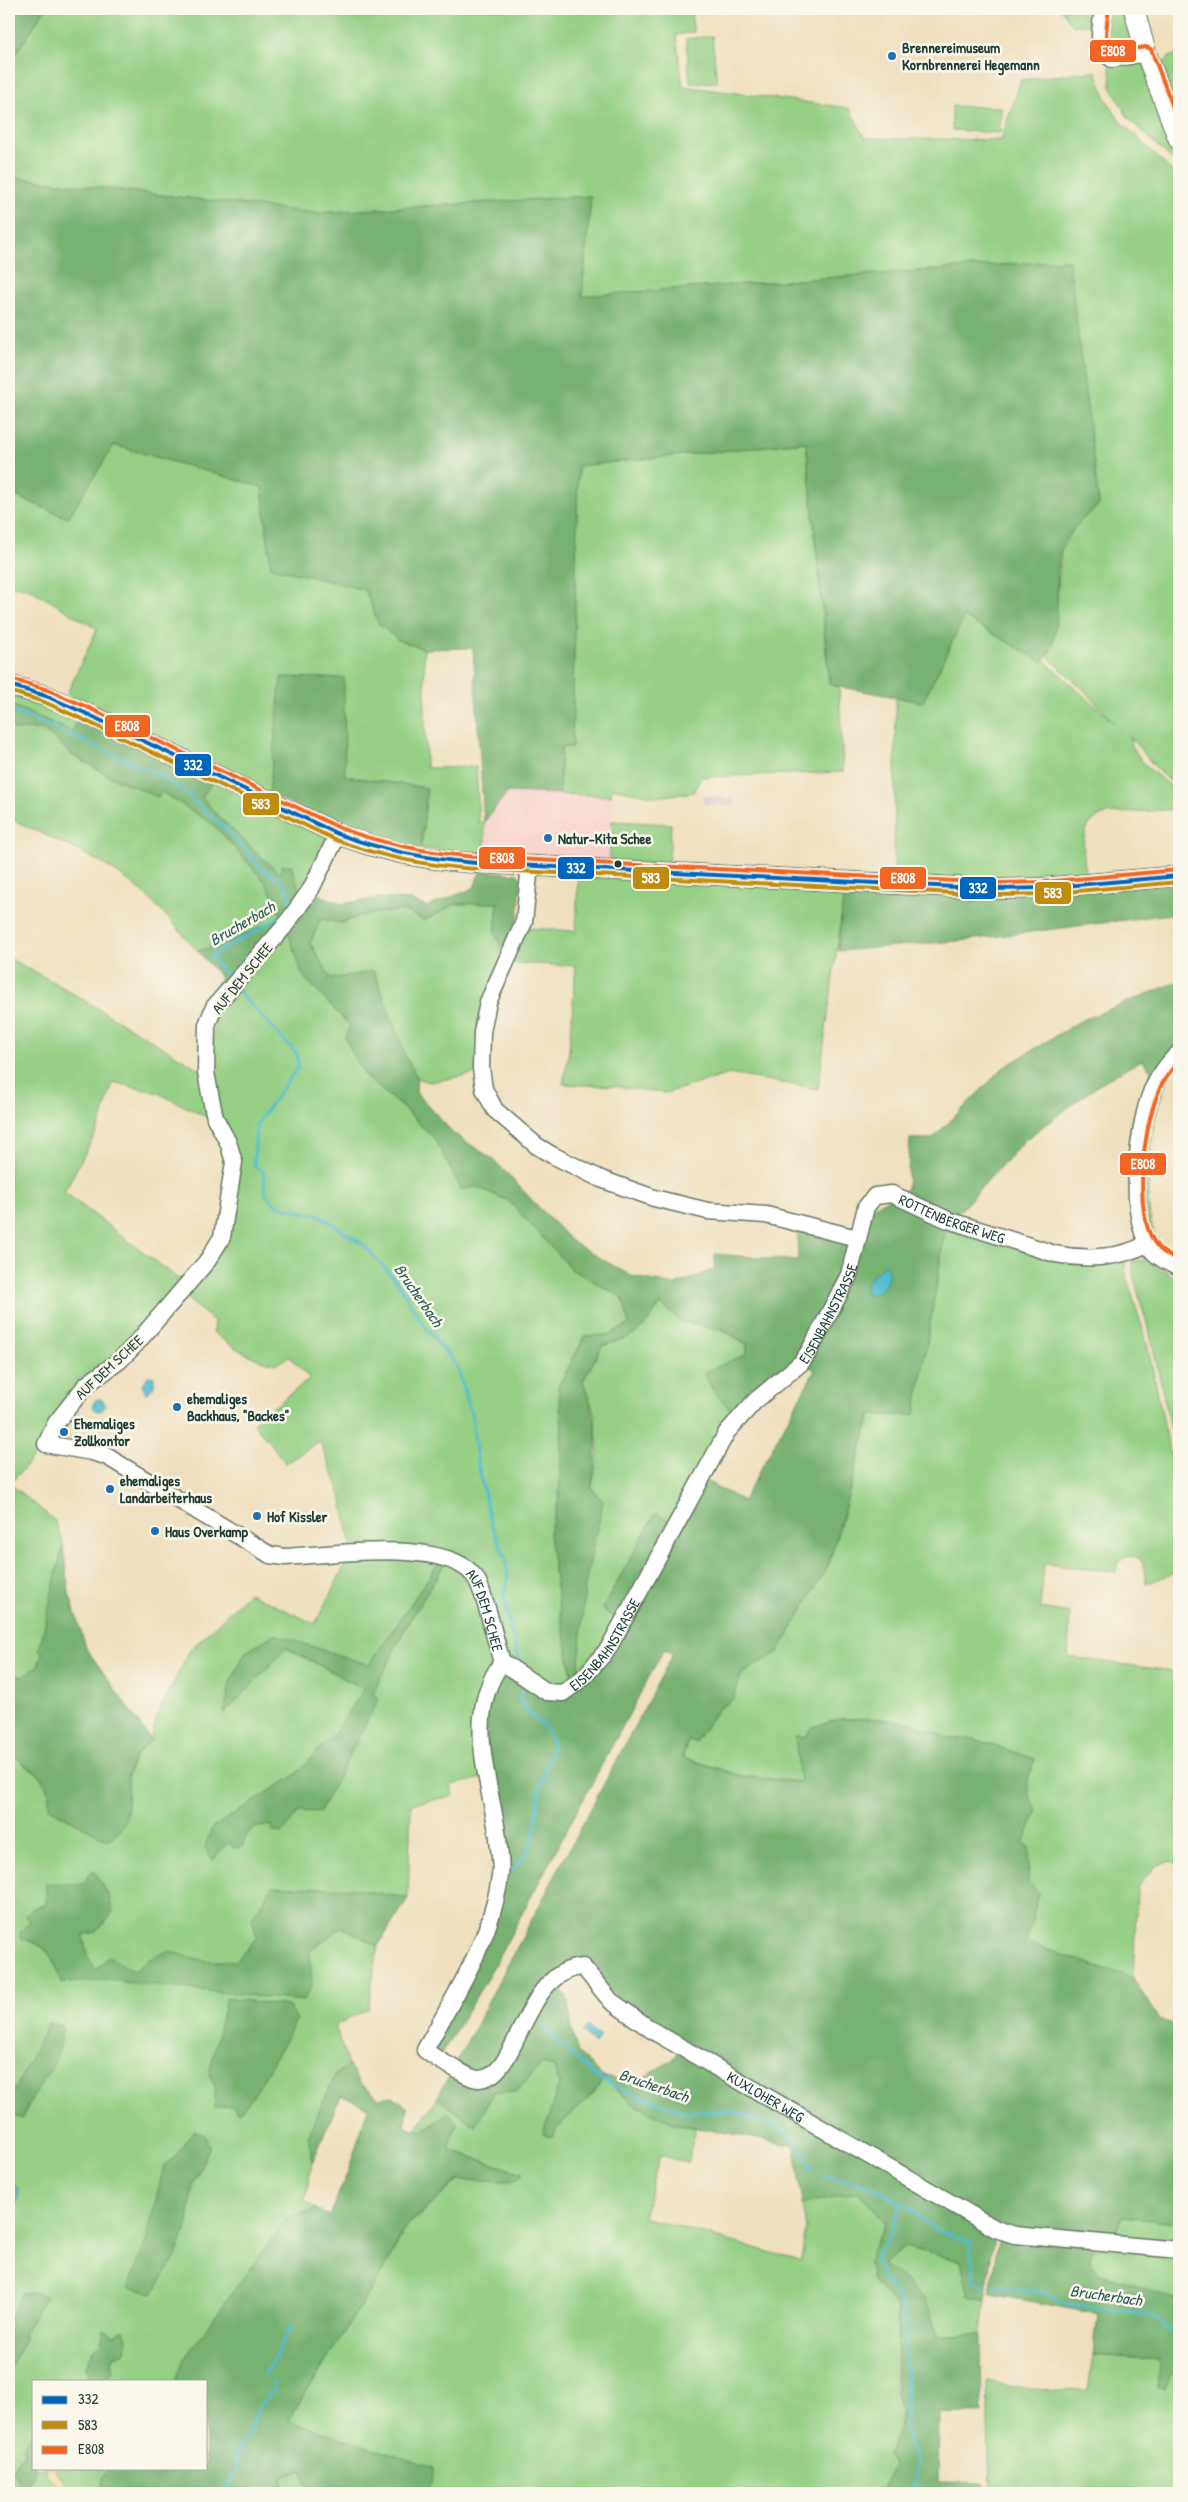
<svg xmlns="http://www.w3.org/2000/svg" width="1188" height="2502" viewBox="0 0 1188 2502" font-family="'Patrick Hand',sans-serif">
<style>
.built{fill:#f7d0cb}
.industrial{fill:#d2bec2}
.green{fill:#94cf83;stroke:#5a865c;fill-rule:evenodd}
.forest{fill:#77b271;stroke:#4b7852}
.sand{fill:#eeda9e;stroke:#868c69}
.water{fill:#53bdd0;stroke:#397d82}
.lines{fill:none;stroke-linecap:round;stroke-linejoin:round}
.stream{stroke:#53bdd0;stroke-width:3}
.minor-casing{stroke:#677664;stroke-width:19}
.major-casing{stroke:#677664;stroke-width:22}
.minor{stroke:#fff;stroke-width:16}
.major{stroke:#fff;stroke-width:20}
.bus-1-casing{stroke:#fbf7ec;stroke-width:8}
.bus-2-casing{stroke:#fbf7ec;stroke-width:8}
.bus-3-casing{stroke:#fbf7ec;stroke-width:8}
.bus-1{stroke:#0065bd;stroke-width:4}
.bus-2{stroke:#c18c0d;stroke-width:4}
.bus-3{stroke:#f26522;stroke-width:4}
.poi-dot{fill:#1f6fb2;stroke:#fbf7ec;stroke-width:2}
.bus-dot{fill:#1f3d34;stroke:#fbf7ec;stroke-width:2}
.labels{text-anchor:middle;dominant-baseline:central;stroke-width:5;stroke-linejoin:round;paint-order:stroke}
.poi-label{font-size:15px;font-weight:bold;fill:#1f3d34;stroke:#fbf7ec;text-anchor:start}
.street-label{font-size:15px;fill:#1f3d34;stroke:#fbf7ec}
.water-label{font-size:16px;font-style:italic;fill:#2c5d5b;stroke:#fbf7ec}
.line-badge{stroke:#fbf7ec;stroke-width:2}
.badge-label{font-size:14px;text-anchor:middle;font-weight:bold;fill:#fff}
</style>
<rect width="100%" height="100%" fill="#fbf7ec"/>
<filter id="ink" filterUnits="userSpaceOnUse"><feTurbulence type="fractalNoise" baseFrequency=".02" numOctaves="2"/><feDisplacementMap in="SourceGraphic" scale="10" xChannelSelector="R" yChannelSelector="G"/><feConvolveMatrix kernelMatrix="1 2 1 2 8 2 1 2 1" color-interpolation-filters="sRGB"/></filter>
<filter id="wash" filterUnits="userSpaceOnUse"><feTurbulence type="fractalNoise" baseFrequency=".0096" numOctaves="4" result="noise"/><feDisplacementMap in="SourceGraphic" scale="20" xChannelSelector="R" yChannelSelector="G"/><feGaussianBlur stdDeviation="1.12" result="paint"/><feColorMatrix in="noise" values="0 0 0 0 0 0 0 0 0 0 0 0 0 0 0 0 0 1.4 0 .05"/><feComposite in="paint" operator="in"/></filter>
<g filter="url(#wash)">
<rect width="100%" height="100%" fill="#eedfbe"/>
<!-- built -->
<path class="built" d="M508 792 611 796 609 862 486 853 484 822Z"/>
<!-- industrial -->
<path class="industrial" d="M703 796 735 798 734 806 703 804Z"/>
<!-- green -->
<path class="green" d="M45 9H690L694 32 676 35 683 86 849 108 865 138 1001 140 1021 80 1096 71 1106 99 1119 120 1179 178V786L1160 773 1129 735C1132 759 1160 778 1179 792V809L1105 814C1076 824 1084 851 1086 877L1031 881 894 878 896 697 923 702 964 617 1042 661 1044 660 1114 723 1083 689 1047 656 1053 647 1061 552 1075 526 1099 505 1068 260 582 296 591 196 315 213 9 177V64Z
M1061 9H1099L1098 23 1073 26Z
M1108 9H1127L1135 42 1129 50 1111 49 1108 39Z
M712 36 717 82 690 83 686 39Z
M1179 54V119L1163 63 1169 57Z
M1143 62 1179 163V166L1129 119 1111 87 1110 66Z
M952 106 1001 107 1000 133 952 130Z
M806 442 829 684 839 687 843 772 701 777 694 792 657 797 612 788 611 796 559 794 561 747H572L578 466Z
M114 445 262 487 271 567 365 590C380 629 383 635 424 649L426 768 476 767 479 823 484 822 486 853 421 849 427 788 345 776 269 794 124 718 67 694 97 629 28 588 18 586 9 588V493L68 518Z
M9 690 49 702 330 839 286 924 272 921 222 945 198 951C175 926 153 898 125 878 90 853 47 837 9 818Z
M612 821 671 824 669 864 609 862Z
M578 877 845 889 818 1089 729 1074 666 1093 612 1086 563 1084 569 1051 576 966 511 963 527 928 576 931Z
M498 903 495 932 503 951 475 1074 429 1082 417 1078 405 1056 374 972 331 979 310 943 321 918 342 923 362 915 403 910 425 921 455 904Z
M288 931 303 976 350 1026 345 1038 365 1076 405 1110 434 1138 461 1189 477 1187 509 1201 572 1269 623 1298 629 1325 608 1335 585 1336 558 1387 562 1428 559 1500 549 1533 558 1601 573 1681 552 1689 511 1664 462 1563 352 1550 341 1495 320 1441 286 1463 253 1423 310 1379 289 1356 277 1364C251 1360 233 1347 213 1332L214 1321 181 1294 208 1267 236 1187 218 1115 210 1055 217 1010Z
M9 958 57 984 204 1072 215 1121 158 1093 113 1082 99 1127 64 1192 184 1283 10 1484 55 1521 63 1544 40 1650 42 1652C39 1673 27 1676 9 1676Z
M1179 1060C1179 1067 1176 1067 1172 1072 1167 1081 1163 1091 1160 1100 1150 1129 1139 1219 1160 1243 1163 1248 1174 1253 1179 1255V1262L1166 1255 1152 1239 1144 1202 1145 1141 1160 1086Z
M946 1225 960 1233 1125 1261 1126 1276 1147 1343 1179 1496V1571L1146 1584C1146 1564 1140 1547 1118 1562L1116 1572 1044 1564 1040 1608 1070 1613 1068 1657 1179 1672V1804L1176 1807 1179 1864 1170 1861 1154 1867 1137 1888 1133 1978 1026 1943 1039 1893 1028 1882C1028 1871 1031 1856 1028 1847L1022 1843 1027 1781 1035 1759 975 1739 948 1738 914 1724 877 1718 840 1719 813 1727 805 1737 795 1736 801 1782 742 1776 683 1757 688 1740 695 1742 719 1708 733 1698 741 1674 778 1652 829 1564 871 1415H915Z
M1145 1260 1179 1279V1468L1152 1342 1134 1278 1132 1261Z
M660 1303 681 1322 724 1330 747 1345V1354L704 1373 713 1390 735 1415 672 1522 656 1513 602 1609 619 1621 578 1676 584 1585 603 1501 592 1488 598 1453 595 1415 583 1381 602 1346C635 1335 642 1335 660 1303Z
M349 1557 440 1561 369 1665 274 1634 245 1653 230 1683 225 1713 286 1648 373 1693 405 1628 446 1562 470 1579 495 1658 483 1778 451 1785 454 1796 411 1804 408 1898 378 1946 368 2009 335 2025 348 2065 336 2074 309 2134 312 2163 305 2200 316 2209 286 2219 288 2421 389 2261 405 2228 459 2180 516 2181 522 2173 448 2149 457 2123 422 2131 416 2129 437 2098 475 2126 495 2091 516 2092 542 2063 554 2067 559 2084 543 2134 551 2138C564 2114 594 2103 603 2077 633 2104 656 2120 696 2128L687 2163 660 2155 643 2217 801 2261 806 2228 802 2204 859 2192 885 2223 868 2261 873 2281 898 2309 896 2392 901 2412 897 2435 887 2455 892 2465 882 2493H9V1747L26 1767 40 1774 50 1796 127 1812 128 1774 135 1757 151 1740 157 1716 190 1650 249 1593 315 1624ZM34 2381H206V2468H34Z
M1122 2217 1179 2223V2249L1114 2242Z
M905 2247 961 2261 969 2296 985 2301 981 2335H938L925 2299 881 2266Z
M1095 2247 1179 2254V2300L1098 2273C1088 2264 1088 2258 1095 2247Z
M1093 2355 1161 2360 1158 2389 1164 2390 1171 2374 1179 2370V2493H990L987 2381 1029 2389 1088 2391Z"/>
<!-- forest -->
<path class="forest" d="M9 9H45L9 64Z
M9 177 315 213 591 196 582 296 1069 260 1099 505C1084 518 1065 533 1060 553 1053 584 1065 639 1042 662L964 617 923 702 830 685 806 442 578 466 572 747H561L559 794 508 792 484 822 473 648 424 649 398 640 378 623 365 590 271 567 262 487 114 445 68 518 9 493Z
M281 677 344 678 345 776 427 788 421 849 353 831 269 794Z
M9 704 71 731 75 727 74 715 212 783 202 797 216 814 280 874 281 866 291 865 302 898 289 918 277 911 275 900 265 882 214 825 162 792 158 797 109 776 72 755 53 737 39 729 15 730 9 725Z
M480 871 517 874 521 878 518 921 503 951 495 933 498 903 455 904 425 920 403 910 362 915 341 923 321 919 310 943 331 979 374 971 405 1055 417 1077 416 1092 453 1133 494 1160 571 1241 631 1276 675 1285 715 1269V1254L798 1261 797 1224 851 1240 845 1273 806 1349 736 1415 712 1389 704 1372 747 1354V1344L724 1330 681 1321 660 1303C642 1335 635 1335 602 1346L583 1381C598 1424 599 1442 591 1488L603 1501 585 1585 578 1677 573 1680 558 1601 549 1533 559 1500 562 1428 558 1387 586 1336 607 1335 629 1325 623 1298 571 1269 509 1201 477 1187 461 1189 434 1138 405 1109 365 1076 345 1038 350 1026 303 976 288 931 313 892 341 904 378 898 410 900 427 907 474 888Z
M1178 885 1179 913 968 940 838 951 844 889Z
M273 921 286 924 205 1018 204 1005 221 978 198 951 222 945Z
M1179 981V1046L1148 1086 1151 1070 1142 1060 1104 1081 1026 1139 946 1226 915 1415H870L829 1564 778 1652 742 1674 733 1699 719 1708 695 1742 688 1740 682 1757 743 1777 800 1782 795 1736 805 1737 813 1727 840 1719H877L914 1724 948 1738 975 1739 1035 1759C1025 1784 1025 1788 1037 1811L1023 1843 1029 1847C1031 1858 1027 1870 1028 1882L1039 1893 1026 1943 1133 1978 1159 2020 1172 2023 1179 1988V2223L1122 2217 1114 2242 995 2228 985 2301 969 2296 961 2261 905 2247 882 2265 900 2276 925 2299 938 2335H981L982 2414 939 2413 938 2482 984 2483 985 2493H882L892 2465 887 2455 897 2435 901 2413 896 2392 898 2309 873 2281 868 2261 886 2223 859 2192 802 2204 795 2146 673 2123 630 2102 603 2077 636 2081 671 2061 680 2048 640 2019 591 1973 550 1979 567 1996 572 2032 578 2052 603 2077C593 2103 562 2113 552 2138L543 2134 559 2084 554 2067 542 2063 516 2092 495 2091 475 2126 437 2098 673 1654 664 1649 489 1975 439 2058 430 2046 466 1982 504 1864 489 1774 486 1698 504 1668 565 1695 625 1626 602 1609 656 1513 672 1522 706 1481 743 1501 815 1370 805 1364 874 1206 907 1189 910 1139H932L1003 1068 1080 1021Z
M63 1544 69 1593 86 1648 151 1740C146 1745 139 1751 135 1757 116 1786 143 1820 107 1840L49 1808C51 1765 30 1779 15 1754 14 1751 10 1749 9 1745 5 1731 9 1692 9 1676L21 1677 39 1665 42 1652 39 1650Z
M440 1561 446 1562 405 1628 373 1694 379 1698 320 1812 299 1811 283 1833 274 1832 271 1825 253 1828 246 1836 242 1847 233 1848 229 1842 213 1860 205 1847 212 1828 295 1775 335 1733 364 1689 287 1648 224 1713 230 1683 245 1653 274 1634 369 1665Z
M93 1870 109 1896 113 1912 96 1932 83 1935 87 1955 96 1970 108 1957 134 1971 150 1959 167 1951 207 1961H236L257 1938 252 1919 272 1886 353 1889 408 1898 378 1946 342 1927 310 1950 312 1986 303 2001 104 1980 61 1983C54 1958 48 1944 21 1939L20 1933 30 1922 26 1915 33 1908 46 1904V1883L83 1884Z
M226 1998 288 2006 297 2019 257 2090 240 2113 236 2111 232 2106 215 2107V2086L209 2075Z
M49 2023 62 2026C65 2061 34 2088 22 2119L9 2114V2101Z
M348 2065 361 2084 379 2098 393 2096 408 2108 404 2126 422 2131 448 2112 457 2123 448 2149 523 2174 516 2181 458 2180 403 2229 389 2261 288 2421 434 2468 428 2493H340L337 2490 334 2493H309L301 2470 281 2478 284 2491 282 2493H102V2478L108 2468H206V2381H174L184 2359 286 2219 316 2209 329 2216 348 2172 368 2108 341 2095 312 2163 309 2134 336 2074Z
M194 2130 206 2136 210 2147 193 2184 188 2223 175 2259 153 2293 128 2288 146 2241 164 2166 175 2157Z
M999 2233 1095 2247C1088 2258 1088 2264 1098 2273L1179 2300V2370L1171 2374 1165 2390 1158 2389 1160 2360 1093 2355 1098 2314 990 2294Z
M22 2293H35L46 2296 25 2330V2339L9 2370V2320Z
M104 2329 115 2335 124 2329 127 2338 125 2352 112 2357 111 2363 113 2369 106 2379 74 2381 87 2377 89 2373 86 2369 93 2350 101 2343Z
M34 2432V2468H36C31 2476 33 2483 22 2487L12 2470 19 2458 24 2456 23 2446Z"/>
<!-- sand -->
<path class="sand" d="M47 2468H54L65 2484 63 2487 60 2488 46 2473Z"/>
<!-- water -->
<path class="water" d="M885 1265 888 1269C889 1285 883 1290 868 1295L865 1293 867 1282 882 1266Z
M148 1376 154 1377V1386L148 1393H146L142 1386Z
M93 1405a6 6 0 1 1 12 0a6 6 0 1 1-12 0Z
M588 2026 600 2037 595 2044 582 2032Z
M9 2180 19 2188 18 2199 9 2222Z"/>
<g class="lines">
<!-- stream -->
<path class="stream" d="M9 710 51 726 150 771 179 787 231 834 259 866 284 883 292 904
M231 981 211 956 282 916
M237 990 297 1054 298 1067 256 1125 254 1166 263 1171 266 1195 274 1203 285 1208 321 1216 365 1246 399 1284 423 1324 457 1366 472 1417 477 1460 490 1521 506 1559 508 1579 504 1598 509 1623 517 1655 527 1670
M510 1872C538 1849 536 1821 540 1788 543 1773 549 1758 553 1743L545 1727 527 1712 519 1697 525 1685
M544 2028 592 2074 625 2091 685 2112 733 2111 778 2128 793 2139 805 2155 812 2170
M824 2175 870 2186 908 2207 933 2229 970 2242 975 2281 984 2286
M901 2204 893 2229 875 2261 885 2282 903 2303 907 2375 905 2424 917 2466 913 2493
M995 2287 1048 2293 1063 2304 1150 2314 1167 2329 1179 2334
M265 2375 292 2325
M224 2493 238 2467 234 2459 250 2432 253 2419 258 2408 274 2390 273 2382"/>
</g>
</g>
<g filter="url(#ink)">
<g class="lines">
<!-- minor casing -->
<g class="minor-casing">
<g id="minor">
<path d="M1103 9C1101 27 1094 48 1112 59L1146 53"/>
<path id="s1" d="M338 834 311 889 284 927 214 1007 207 1025 206 1072 210 1094 215 1118 228 1142 234 1162 222 1237 208 1260 135 1345 119 1361 86 1385 56 1423 46 1444 92 1452 106 1456 270 1555 285 1557C328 1555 456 1535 478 1582 488 1605 494 1637 502 1662"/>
<path d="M530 866 524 922 488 1002 482 1032 481 1068 484 1089 495 1110 537 1146 552 1155 601 1179 654 1198 708 1211 766 1215 857 1238"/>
<path d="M1179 1053C1167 1063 1159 1076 1152 1090 1137 1127 1127 1214 1151 1249 1158 1258 1169 1263 1179 1268"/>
<path id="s2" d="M502 1662C463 1716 490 1779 498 1838 499 1851 502 1864 500 1876 492 1939 455 1995 425 2050 434 2058 444 2063 454 2068 461 2072 471 2079 479 2079 520 2078 522 1970 583 1967L611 2001 653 2031 996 2229 1015 2235 1179 2250"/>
<path id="s3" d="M502 1662 547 1692 563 1693 584 1677 608 1649 727 1432 755 1401 801 1363 810 1350 849 1275 866 1207 875 1196 892 1194 948 1220 1055 1254C1084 1260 1122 1259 1148 1243"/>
</g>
</g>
<!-- major casing -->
<g class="major-casing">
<path id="major" d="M1134 9 1146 53 1179 140
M9 685 46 696 85 713 338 834C383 852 428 860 476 863L996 889 1042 888 1179 876"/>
</g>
<!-- minor -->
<use href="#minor" class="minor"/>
<!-- major -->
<use href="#major" class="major"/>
<!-- bus-1 casing -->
<g class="bus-1-casing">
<path id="bus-1" d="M9 685 46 696 85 713 338 834C383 851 428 859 476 863L996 889 1042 888 1179 876"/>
</g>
<!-- bus-2 casing -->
<g class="bus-2-casing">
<path id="bus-2" d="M9 691 44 702 82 719 336 840C381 857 427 866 476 869L996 895 1043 894 1179 882"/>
</g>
<!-- bus-3 casing -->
<g class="bus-3-casing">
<path id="bus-3" d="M1109 10C1107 24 1102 42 1114 52L1146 47 1151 49 1179 123
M11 679 48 690 87 707 340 828C385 845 429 853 476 857L996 883 1042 882 1178 870
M1179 1061C1171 1070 1162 1081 1158 1093 1143 1129 1132 1214 1157 1246 1162 1253 1172 1257 1179 1261"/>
</g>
<!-- bus-1 -->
<use href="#bus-1" class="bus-1"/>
<!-- bus-2 -->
<use href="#bus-2" class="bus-2"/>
<!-- bus-3 -->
<use href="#bus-3" class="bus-3"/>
</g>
</g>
<!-- markers -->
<g class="poi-dot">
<circle cx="892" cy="56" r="5"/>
<circle cx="548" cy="838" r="5"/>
<circle cx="177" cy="1407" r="5"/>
<circle cx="64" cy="1432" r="5"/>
<circle cx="110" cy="1489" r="5"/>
<circle cx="257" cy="1516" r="5"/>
<circle cx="155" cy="1531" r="5"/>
</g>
<circle class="bus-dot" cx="618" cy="864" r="4.5"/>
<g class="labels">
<!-- poi labels -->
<g class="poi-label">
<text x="902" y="47">Brennereimuseum<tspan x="902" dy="17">Kornbrennerei Hegemann</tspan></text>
<text x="558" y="838">Natur-Kita Schee</text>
<text x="187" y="1398">ehemaliges<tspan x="187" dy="17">Backhaus, "Backes"</tspan></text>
<text x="74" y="1423">Ehemaliges<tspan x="74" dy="17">Zollkontor</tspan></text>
<text x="120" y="1480">ehemaliges<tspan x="120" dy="17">Landarbeiterhaus</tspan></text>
<text x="267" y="1516">Hof Kissler</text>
<text x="165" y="1531">Haus Overkamp</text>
</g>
<!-- street labels -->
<g class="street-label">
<text transform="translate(242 978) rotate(-51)">AUF DEM SCHEE</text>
<text stroke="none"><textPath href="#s3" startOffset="749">ROTTENBERGER WEG</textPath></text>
<text stroke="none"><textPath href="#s3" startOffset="539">EISENBAHNSTRASSE</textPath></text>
<text transform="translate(109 1367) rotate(-43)">AUF DEM SCHEE</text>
<text stroke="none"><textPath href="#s1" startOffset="1225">AUF DEM SCHEE</textPath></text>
<text stroke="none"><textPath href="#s3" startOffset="135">EISENBAHNSTRASSE</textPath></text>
<text stroke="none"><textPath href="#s2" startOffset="859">KUXLOHER WEG</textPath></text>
</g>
<!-- water labels -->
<g class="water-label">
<text transform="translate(242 923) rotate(-30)">Brucherbach</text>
<text transform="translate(419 1295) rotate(55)">Brucherbach</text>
<text transform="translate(654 2085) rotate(19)">Brucherbach</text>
<text transform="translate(1106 2295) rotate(8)">Brucherbach</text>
</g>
</g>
<g class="line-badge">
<rect x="1089" y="39" width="48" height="24" rx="5" fill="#f26522"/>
<rect x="104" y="714" width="47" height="24" rx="5" fill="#f26522"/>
<rect x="174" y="753" width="38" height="24" rx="5" fill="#0065bd"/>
<rect x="242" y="792" width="38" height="24" rx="5" fill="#c18c0d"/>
<rect x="478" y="846" width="48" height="24" rx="5" fill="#f26522"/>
<rect x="557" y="856" width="38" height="24" rx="5" fill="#0065bd"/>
<rect x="632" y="866" width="38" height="24" rx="5" fill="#c18c0d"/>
<rect x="879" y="866" width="48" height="24" rx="5" fill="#f26522"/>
<rect x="959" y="876" width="38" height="24" rx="5" fill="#0065bd"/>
<rect x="1034" y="881" width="38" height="24" rx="5" fill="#c18c0d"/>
<rect x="1119" y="1152" width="48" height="24" rx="5" fill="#f26522"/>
</g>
<g class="badge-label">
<text x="1113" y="56">E808</text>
<text x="127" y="731">E808</text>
<text x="193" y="770">332</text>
<text x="261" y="809">583</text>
<text x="502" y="863">E808</text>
<text x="576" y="873">332</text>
<text x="651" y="883">583</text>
<text x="903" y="883">E808</text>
<text x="978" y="893">332</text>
<text x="1053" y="898">583</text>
<text x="1143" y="1169">E808</text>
</g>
<!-- margin -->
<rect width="1188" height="2502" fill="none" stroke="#fbf7ec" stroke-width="30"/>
<!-- legend -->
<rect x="32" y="2380" width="175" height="90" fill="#fbf7ec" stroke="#a3ada2"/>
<rect x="42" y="2396" width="25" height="8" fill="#0065bd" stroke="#a3ada2"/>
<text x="78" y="2404" font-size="15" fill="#1f3d34">332</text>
<rect x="42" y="2421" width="25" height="8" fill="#c18c0d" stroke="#a3ada2"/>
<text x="78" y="2430" font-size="15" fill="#1f3d34">583</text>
<rect x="42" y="2446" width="25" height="8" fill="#f26522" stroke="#a3ada2"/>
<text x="78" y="2454" font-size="15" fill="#1f3d34">E808</text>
</svg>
